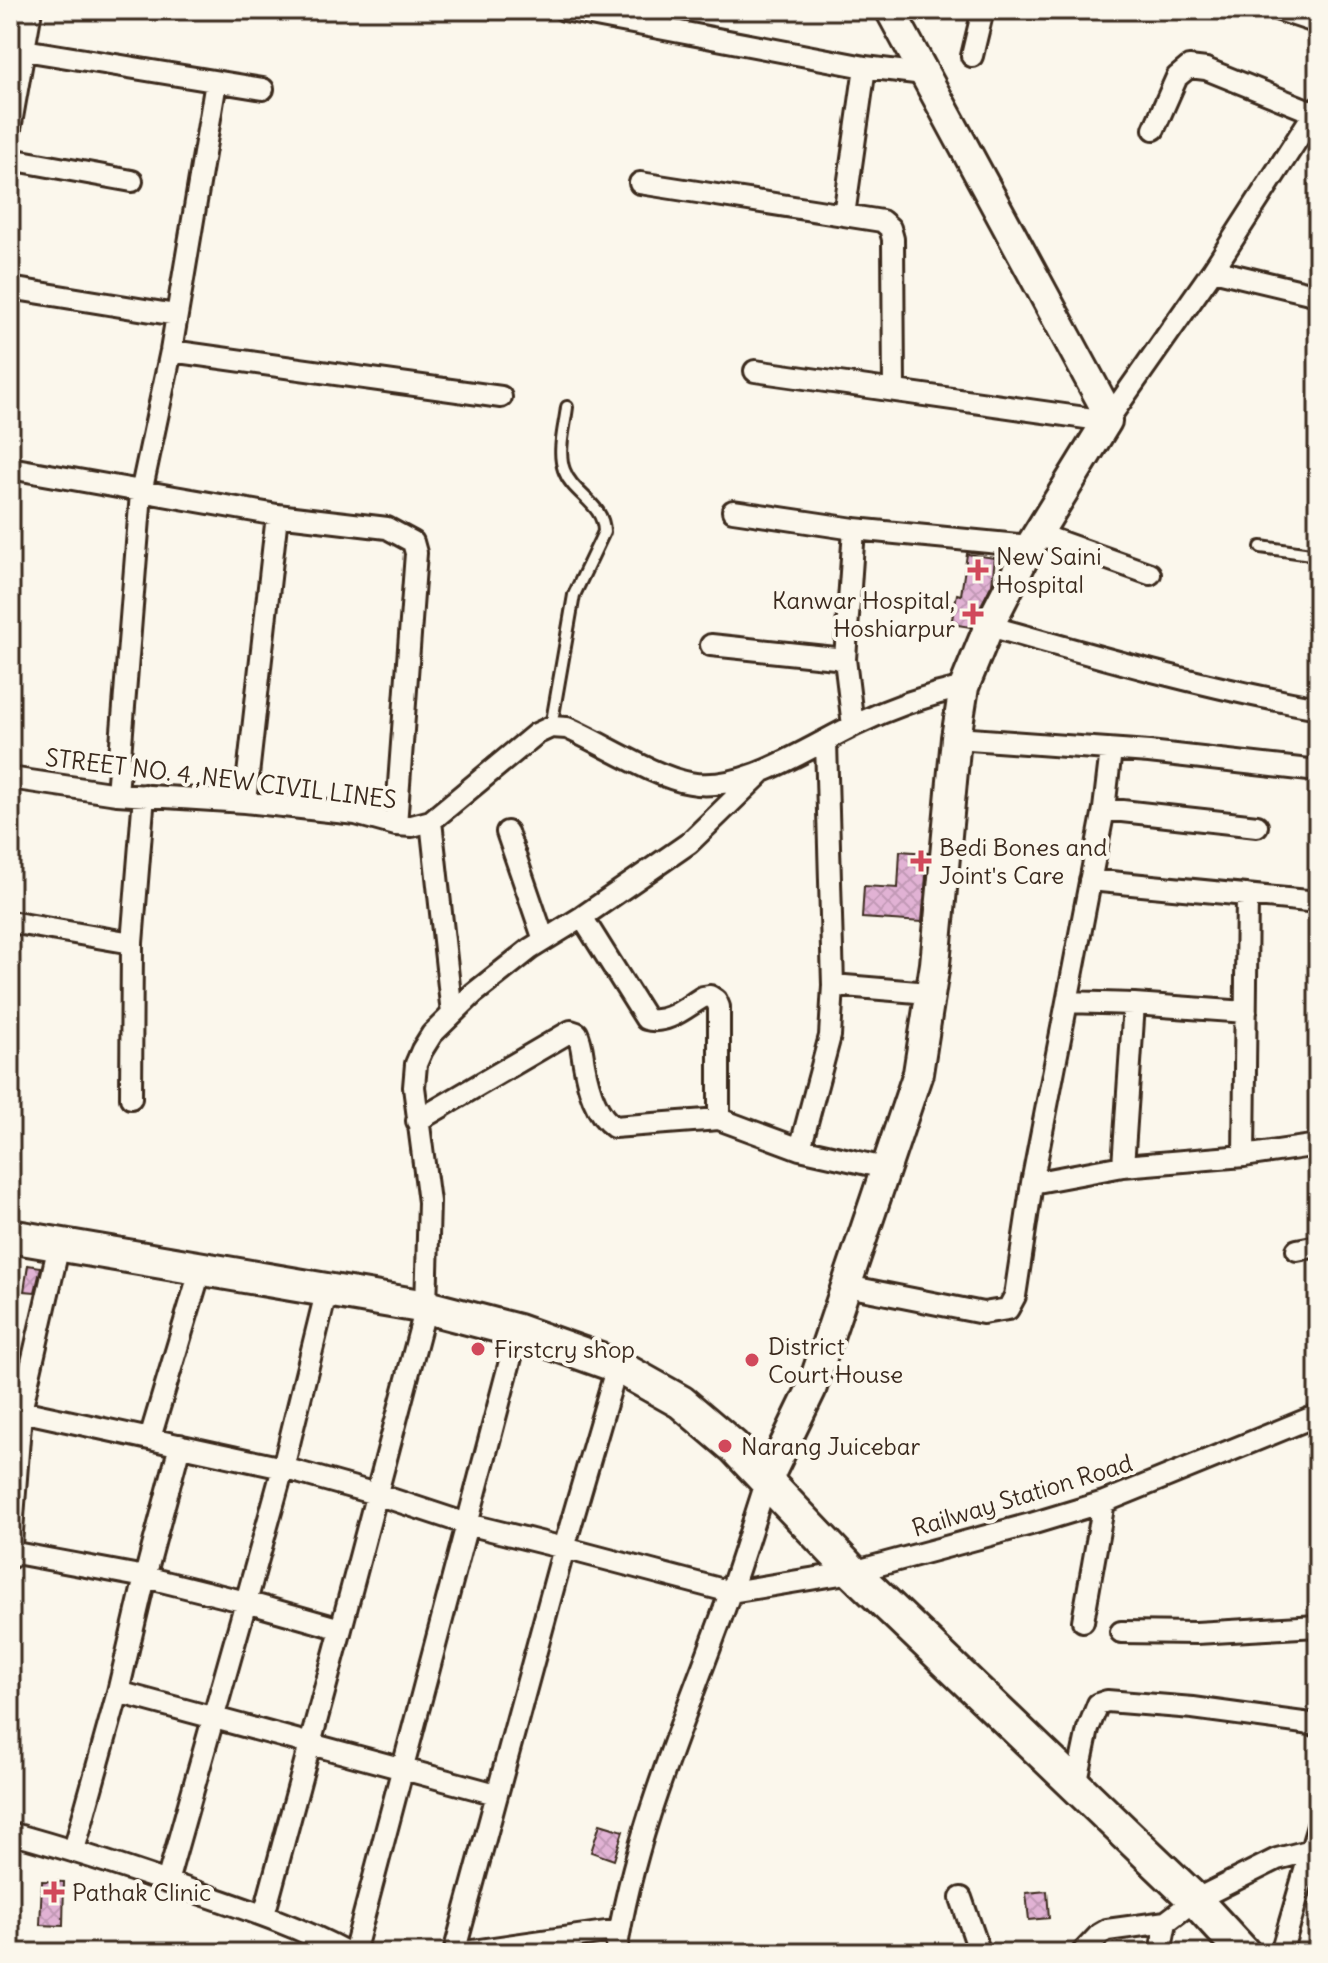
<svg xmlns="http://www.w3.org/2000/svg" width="1328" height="1963" viewBox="0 0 1328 1963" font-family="Delius,sans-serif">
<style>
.building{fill:url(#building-cross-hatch);stroke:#3b2a1e;stroke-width:2}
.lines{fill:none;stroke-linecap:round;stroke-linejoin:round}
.lane-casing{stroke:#3b2a1e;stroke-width:16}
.street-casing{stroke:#3b2a1e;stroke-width:26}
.secondary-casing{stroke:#3b2a1e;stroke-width:34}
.primary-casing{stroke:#3b2a1e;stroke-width:38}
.lane{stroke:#fbf7ec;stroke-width:10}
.street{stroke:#fbf7ec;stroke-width:20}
.secondary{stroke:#fbf7ec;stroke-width:28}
.primary{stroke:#fbf7ec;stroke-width:32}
.poi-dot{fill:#d1495b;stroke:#fbf7ec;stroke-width:3}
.labels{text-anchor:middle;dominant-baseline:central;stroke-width:8;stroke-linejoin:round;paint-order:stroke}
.poi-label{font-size:24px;fill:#3b2a1e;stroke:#fbf7ec;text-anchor:start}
.street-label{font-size:24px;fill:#3b2a1e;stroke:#fbf7ec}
</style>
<defs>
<pattern id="building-cross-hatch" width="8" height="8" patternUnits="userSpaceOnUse" patternTransform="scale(2)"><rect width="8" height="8" fill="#e1b2d4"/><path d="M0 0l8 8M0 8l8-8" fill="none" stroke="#c299b6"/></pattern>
</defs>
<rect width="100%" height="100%" fill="#fbf7ec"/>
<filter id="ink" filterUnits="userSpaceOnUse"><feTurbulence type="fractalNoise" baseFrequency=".0125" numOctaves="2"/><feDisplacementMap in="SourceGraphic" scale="16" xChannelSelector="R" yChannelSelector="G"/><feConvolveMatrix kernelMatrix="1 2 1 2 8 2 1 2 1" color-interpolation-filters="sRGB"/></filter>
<g filter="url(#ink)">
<!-- building -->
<path class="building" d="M967 554 995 558 992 584 970 627 951 624 957 594 961 595Z
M900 851 928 853 922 922 862 918 864 886 898 888Z
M28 1265 41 1267 35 1292 24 1291Z
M600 1824 623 1831 614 1860 591 1852Z
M42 1881 64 1882 63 1926 40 1925Z
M1047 1891 1049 1918 1029 1920 1026 1893Z"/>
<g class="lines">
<!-- lane casing -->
<g class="lane-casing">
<path id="lane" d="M1261 547 1318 555
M551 727 574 595 604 532C604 503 573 495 564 470 557 451 565 426 567 407"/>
</g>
<!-- street casing -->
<g class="street-casing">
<path id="street" d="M564 10 865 67 924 74
M1279 10 1318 23
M24 50 263 89
M972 56 983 10
M10 129 31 10
M1154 129 1177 77 1189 67 1206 69 1315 113
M10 159 132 181
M640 183 882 221 890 228 893 239 894 390
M844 215 865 67
M1213 270 1318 295
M10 288 176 315
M171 351 501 397
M755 371 1107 421 1213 270 1318 107
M10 468 277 515 387 528 413 542 416 553 396 825
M733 511 854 529 1030 546
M1038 534 1150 574
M989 626C1098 657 1207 688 1318 708
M711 645 845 659
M853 726 845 659 854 529
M956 738 1149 752 1318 771
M10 778 117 794 245 802 356 814 396 825 412 826 431 821 536 734 551 727 567 728C602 743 654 777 690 783 743 793 809 747 855 725 890 708 926 695 964 687
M117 794 141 493 171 351 216 82
M245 802 277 515
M1104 809 1257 826
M431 821 452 1014
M507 832 544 940
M1090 880 1318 902
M582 917 646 1019C667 1025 686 1007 703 997L710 996 716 1000 719 1007V1119
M10 922 132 943
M833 985 929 993
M1067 1002 1104 809 1111 750
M131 1098 132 943 144 795
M417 1121 571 1031 577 1033C582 1043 582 1053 584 1064 588 1087 595 1114 614 1127L719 1119 800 1149 885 1168
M800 1149 830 1036 833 985 826 742
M1244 1156 1247 895
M1123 1166 1134 1004
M1032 1183 1123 1166 1244 1156 1318 1145
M59 1245 21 1411 283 1468 376 1494 467 1524 564 1548 617 1366
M1297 1250 1318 1246
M847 1286 983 1313 1008 1309 1015 1296 1032 1183 1067 1002 1134 1004 1246 1012
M327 1289 283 1468 246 1602 341 1629 426 1307 429 1202 414 1087 416 1064 422 1050 432 1034 473 994 530 949 582 917 689 843 763 771
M10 1410 21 1411 10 1558
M150 1438 201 1268
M10 1552 145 1577 118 1692 74 1850
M1083 1621 1104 1502
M1121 1632 1196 1633 1318 1626
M118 1692 496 1794
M1076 1786 1088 1729 1098 1704 1107 1701 1193 1708 1318 1725
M10 1833C74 1850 136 1871 199 1893 249 1910 300 1927 348 1953
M167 1882 246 1602 145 1577 180 1445
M961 1898 980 1953
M264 1915 341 1629
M354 1953 518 1331
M454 1953 564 1548 731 1592 853 1572 1031 1524 1104 1502 1318 1415
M458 1953 620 1930
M616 1953C635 1827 688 1712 730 1593 743 1557 754 1519 766 1483
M1082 1953 1100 1934 1107 1930 1166 1922 1195 1900 1277 1859 1312 1850
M1160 1953 1166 1922
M1281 1953 1318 1826"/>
</g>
<!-- secondary casing -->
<g class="secondary-casing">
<path id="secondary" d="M766 1483 811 1390 918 1073 935 964 956 738 964 687 989 626 1030 546 1107 421 1102 402 890 10"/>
</g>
<!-- primary casing -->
<g class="primary-casing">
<path id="primary" d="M10 1236 426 1307 518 1331 617 1366 681 1402 734 1447 853 1572 1195 1900 1244 1953"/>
</g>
<!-- lane -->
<use href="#lane" class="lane"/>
<!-- street -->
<use href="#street" class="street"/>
<!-- secondary -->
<use href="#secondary" class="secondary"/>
<!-- primary -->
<use href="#primary" class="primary"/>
</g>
</g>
<!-- markers -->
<g class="poi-dot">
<path d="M974 558h8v8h8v8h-8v8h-8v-8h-8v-8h8z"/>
<path d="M969 602h8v8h8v8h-8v8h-8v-8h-8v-8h8z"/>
<path d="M917 849h8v8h8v8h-8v8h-8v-8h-8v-8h8z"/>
<circle cx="478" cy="1349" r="8"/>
<circle cx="752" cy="1360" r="8"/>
<circle cx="725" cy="1446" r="8"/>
<path d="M50 1880h8v8h8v8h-8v8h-8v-8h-8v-8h8z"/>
</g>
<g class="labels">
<!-- poi labels -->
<g class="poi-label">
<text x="996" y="556">New Saini<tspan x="996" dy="28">Hospital</tspan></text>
<text x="955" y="600" text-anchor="end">Kanwar Hospital,<tspan x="955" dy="28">Hoshiarpur</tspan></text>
<text x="939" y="847">Bedi Bones and<tspan x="939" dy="28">Joint's Care</tspan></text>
<text x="768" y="1346">District<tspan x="768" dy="28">Court House</tspan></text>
<text x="494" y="1349">Firstcry shop</text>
<text x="741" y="1446">Narang Juicebar</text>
<text x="72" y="1892">Pathak Clinic</text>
</g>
<!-- street labels -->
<g class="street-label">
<text transform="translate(221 778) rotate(7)">STREET NO. 4 ,NEW CIVIL LINES</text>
<text transform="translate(1022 1495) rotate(-17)">Railway Station Road</text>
</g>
</g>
<!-- margin -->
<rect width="1328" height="1963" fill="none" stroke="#fbf7ec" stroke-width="40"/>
<rect x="20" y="20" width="1288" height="1923" fill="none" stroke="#3b2a1e" stroke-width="3" filter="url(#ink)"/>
</svg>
